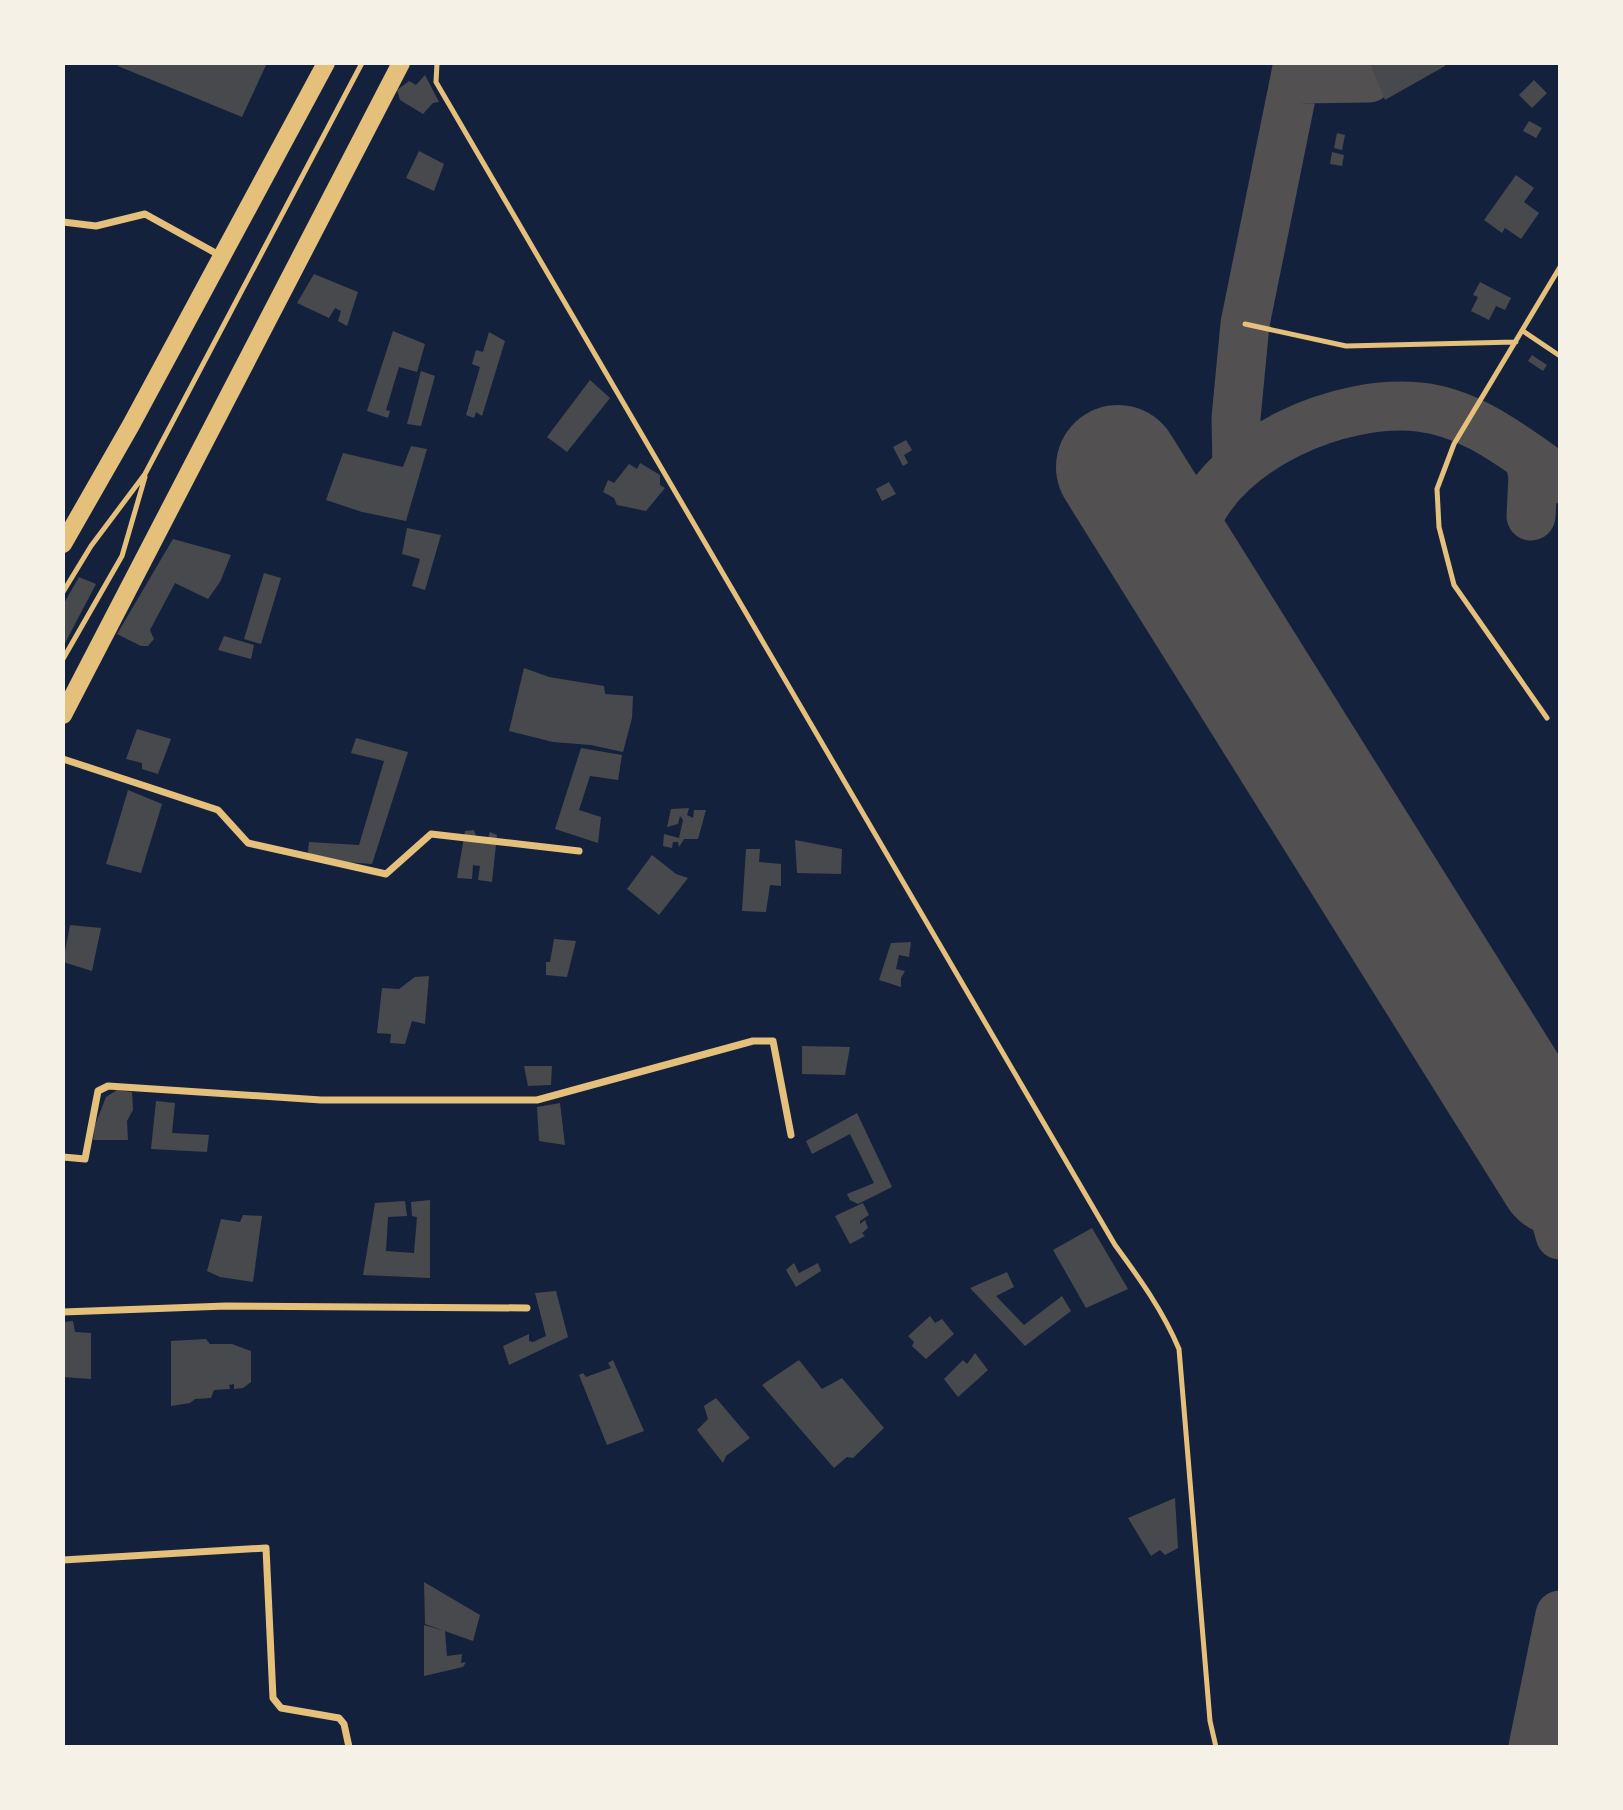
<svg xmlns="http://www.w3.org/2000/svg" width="1623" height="1810" viewBox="0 0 1623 1810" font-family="'PT Sans Narrow',sans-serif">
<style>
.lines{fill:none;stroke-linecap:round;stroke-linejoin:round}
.taxiway{stroke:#525050;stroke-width:49}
.runway{stroke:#525050;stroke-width:124}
.building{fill:#48494c}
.service{stroke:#e5c07b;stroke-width:5}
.minor{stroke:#e5c07b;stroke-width:7}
.trunk{stroke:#e5c07b;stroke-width:18}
</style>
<rect width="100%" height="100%" fill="#14213d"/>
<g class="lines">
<!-- taxiway -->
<path class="taxiway" d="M1297 79 1369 78
M1529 458 1533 476 1531 516
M1237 468 1236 418 1245 324 1298 63
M1189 580C1188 572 1186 562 1186 554 1187 544 1193 532 1196 523 1227 447 1340 399 1419 407 1472 412 1517 450 1560 479
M1518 1107 1542 1168 1560 1235
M1533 1747 1560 1615"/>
<!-- runway -->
<path class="runway" d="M1118 467 1560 1174"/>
</g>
<!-- building -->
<path class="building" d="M119 63H267L242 117 118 66Z
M1370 63H1444L1445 66 1385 100Z
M425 75 439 102 433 103 423 114 400 100 397 90 409 81 416 85Z
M1534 80 1547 93 1532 108 1519 95Z
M1529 121 1542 128 1536 138 1523 131Z
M1337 133 1345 135 1342 150 1334 148Z
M419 151 444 164 434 191 406 178Z
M1332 152 1344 155 1342 166 1330 164Z
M1516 175 1534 188 1524 202 1539 213 1521 239 1505 228 1502 233 1484 220Z
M314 274 358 292 347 326 338 321 341 311 335 308 329 318 297 303Z
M1480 282 1511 298 1505 310 1496 306 1489 320 1471 311 1478 297 1473 295Z
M393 331 425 344 417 372 399 367 386 410 390 411 388 418 367 411Z
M489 332 505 341 482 416 476 412 474 418 466 415 480 367 472 364 476 350 483 352Z
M1532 355 1547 365 1543 371 1528 361Z
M421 371 435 376 421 426 407 424Z
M590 380 610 398 567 452 547 437Z
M906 440 912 450 904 455 908 463 903 466 893 447Z
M411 446 427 449 406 521 362 512 326 500 343 453 403 467Z
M640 463 660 475V485L665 488 646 511 617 505 614 498 603 492 608 480 614 483 629 464 637 469Z
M889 482 896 494 882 501 876 489Z
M407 528 441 535 425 590 412 586 420 559 402 554Z
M173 539 231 555 220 582 208 599 175 583 150 630 154 639 148 646H141L117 634Z
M264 573 281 578 261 644 244 639Z
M79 577 96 584 63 647V605Z
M224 636 254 645 251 659 218 650Z
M524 668 549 677 604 686 605 694 633 696 632 718 623 752 591 745 553 742 509 731Z
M137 729 171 739 158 774 142 769V763L126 759Z
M356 738 408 752 372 864 307 859 309 842 359 845 384 761 351 753Z
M581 748 622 755 618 780 590 776 579 810 601 817 598 843 555 829Z
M128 790 162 804 141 873 106 864Z
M689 808 687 815 693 818 694 810H706L698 839H684L679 847 678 842H673L672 848 663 846 664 834 679 838 683 820 680 816 678 824 667 827 671 809Z
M474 830 476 836 488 838 490 832 497 835 492 882 478 880 480 866 473 865 472 879 457 878 465 831Z
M795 840 842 849 841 874 797 873Z
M746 849H760L759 862 781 864V886L770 885 766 912 742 911Z
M652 855 676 874 688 878 659 915 627 889Z
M70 925 101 928 92 971 63 962Z
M554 939 576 941 567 977 546 975V962H550Z
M911 942 909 957 899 955 896 969 905 971 901 978V987L879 980 891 943Z
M429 976 425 1024 412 1021 405 1044 390 1043 391 1034 377 1033 382 988 399 989 415 977Z
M802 1046 850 1047 845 1075 802 1074Z
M524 1066H552L551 1085 528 1086Z
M117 1090 132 1092 133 1110 127 1121 128 1140H93L95 1125 106 1097Z
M156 1101 175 1103 172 1133 209 1135 207 1152 151 1149Z
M560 1103 565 1145 539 1141 537 1107Z
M857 1113 892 1187 858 1204 850 1200 847 1194 874 1183 850 1134 812 1154 806 1141Z
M430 1200V1278L363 1275 375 1203 405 1201 407 1216 388 1217 386 1251 414 1253 417 1217 412 1216 411 1202Z
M863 1203 869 1215 860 1221V1224L865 1220 868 1228 862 1233 865 1236 850 1244 835 1216Z
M243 1215 262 1216 253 1282 220 1277 207 1271 221 1219 240 1222Z
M1092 1228 1128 1289 1086 1308 1053 1250Z
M794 1263 799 1273 818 1263 821 1271 796 1287 786 1270Z
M1007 1272 1014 1287 996 1296 1024 1325 1062 1296 1071 1311 1025 1346 970 1288Z
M556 1291 568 1337 509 1365 503 1346 529 1334V1341L533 1342 546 1336 535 1293Z
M930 1316 935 1323 942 1319 954 1334 926 1359 912 1346 914 1342 908 1336Z
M73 1321 75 1332 91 1333V1379L63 1377V1322Z
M206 1339 210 1344H232L251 1351V1382L243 1388 234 1389V1384L229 1385 230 1389 214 1390 211 1398 195 1399 190 1403 171 1406V1341Z
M975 1353 988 1370 958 1397 944 1379 963 1360 967 1364Z
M613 1360 644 1431 607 1445 579 1375 583 1373 586 1377 611 1368 608 1363Z
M799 1360 822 1389 842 1378 884 1428 853 1458 847 1457 834 1468 762 1385Z
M716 1398 750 1438 726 1456 723 1463 697 1430 708 1419 704 1406Z
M1175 1498 1178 1548 1165 1555 1160 1550 1151 1556 1128 1518Z
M424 1582 480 1615 473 1641 425 1624Z
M424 1625 445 1631 447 1656 462 1654 461 1663 466 1662 463 1667 424 1676Z"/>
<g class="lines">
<!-- service -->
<path class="service" d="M437 63 436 82 1115 1245C1140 1279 1163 1311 1179 1349L1210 1721 1216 1747
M1245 324 1346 346 1516 342
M1523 331 1560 356
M63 592 91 546 145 474 362 63
M63 659 122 556 145 477
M1547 718 1454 585 1439 527 1437 489 1454 444 1560 267"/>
<!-- minor -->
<path class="minor" d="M63 222 96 226 145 214 221 256
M63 759 218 810 248 843 386 874 431 834 579 851
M63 1157 85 1159 98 1091 108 1086 321 1100H537L753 1041H773L791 1135
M63 1312 226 1306 527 1308
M63 1560 266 1548 273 1698 281 1708 339 1718 344 1724 349 1747"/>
<!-- trunk -->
<path class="trunk" d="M63 544 131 425 326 63
M63 715 401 63"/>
</g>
<!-- border -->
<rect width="1623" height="1810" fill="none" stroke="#f6f1e7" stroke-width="130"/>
</svg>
